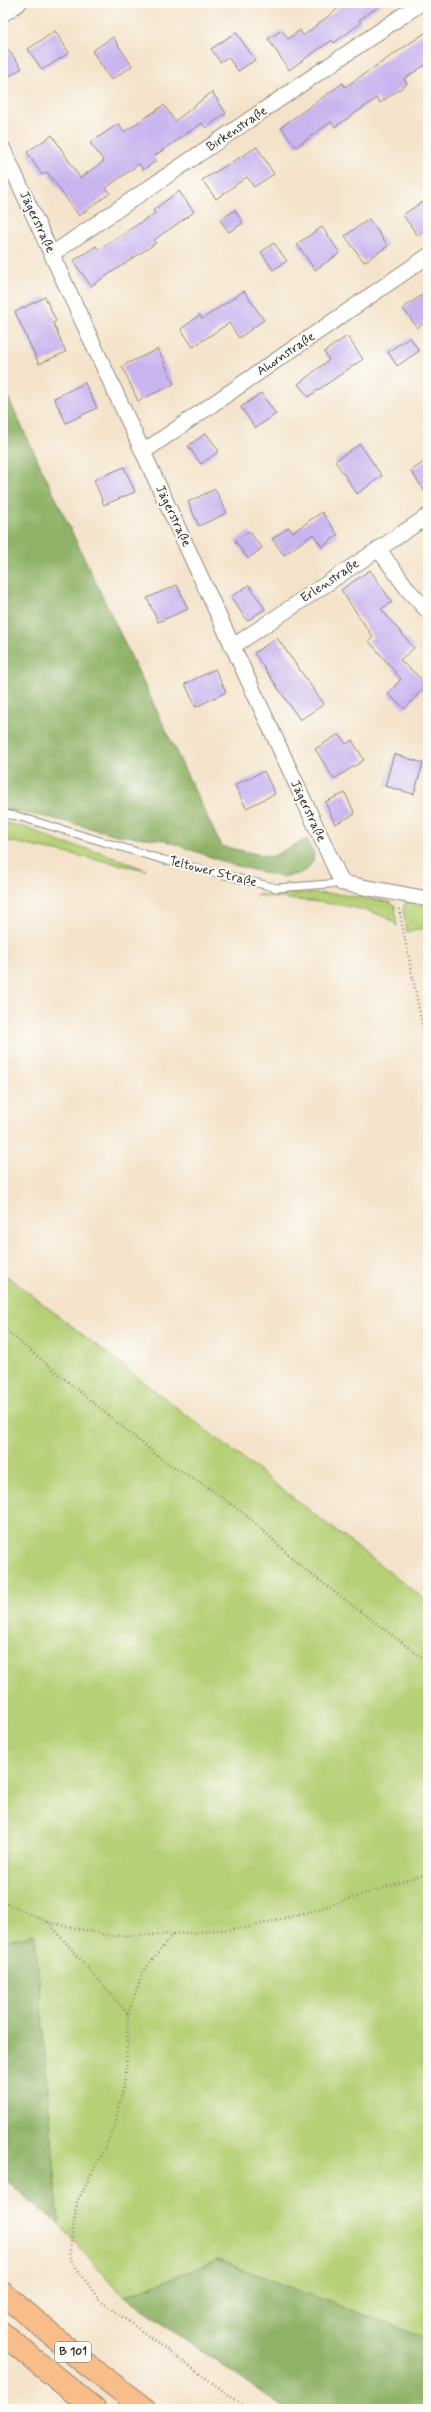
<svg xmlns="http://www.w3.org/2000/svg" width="431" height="2412" viewBox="0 0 431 2412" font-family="Mynerve,sans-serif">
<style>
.green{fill:#b5d076;stroke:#707e50}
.forest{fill:#90b267;stroke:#5e6e49}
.building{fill:#c9b4ef}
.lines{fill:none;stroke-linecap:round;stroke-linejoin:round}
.lane-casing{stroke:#90877a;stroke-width:9}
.street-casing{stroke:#90877a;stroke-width:17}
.highway-casing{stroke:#90877a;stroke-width:24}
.path{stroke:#90877a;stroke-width:2.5;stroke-dasharray:1 3;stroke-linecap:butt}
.lane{stroke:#fff;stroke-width:7}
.street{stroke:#fff;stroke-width:15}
.highway{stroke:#f8bd89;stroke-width:22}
.labels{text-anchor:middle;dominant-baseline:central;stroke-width:4;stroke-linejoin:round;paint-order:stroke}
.shield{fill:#fdfcf7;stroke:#6a6a68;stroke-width:1}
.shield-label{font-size:12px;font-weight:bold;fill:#2b2b2b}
.street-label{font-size:13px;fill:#2b2b2b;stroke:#fdfcf7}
</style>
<rect width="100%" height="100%" fill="#fdfcf7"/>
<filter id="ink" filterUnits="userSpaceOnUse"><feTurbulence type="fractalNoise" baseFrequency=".025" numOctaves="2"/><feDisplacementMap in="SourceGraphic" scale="8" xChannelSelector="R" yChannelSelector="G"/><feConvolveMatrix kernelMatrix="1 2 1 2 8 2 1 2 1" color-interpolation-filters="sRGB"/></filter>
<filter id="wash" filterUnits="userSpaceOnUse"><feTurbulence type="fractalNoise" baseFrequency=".012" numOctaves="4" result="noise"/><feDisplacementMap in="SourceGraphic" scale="16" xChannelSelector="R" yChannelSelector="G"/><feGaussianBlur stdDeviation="0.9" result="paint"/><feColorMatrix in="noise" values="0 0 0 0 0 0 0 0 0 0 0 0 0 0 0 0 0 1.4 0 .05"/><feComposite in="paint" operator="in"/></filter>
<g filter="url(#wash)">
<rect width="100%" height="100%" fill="#f4e3ca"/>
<!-- green -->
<path class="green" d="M3 822 27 828 62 843 100 852 146 870 3 840Z
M296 893 337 894 390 902 395 906 397 926C377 902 288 901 255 895Z
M409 901 428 905V929H416L407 932 403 910 405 903Z
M3 1273 428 1602V2339L218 2260 124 2297 59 2224 35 1934 3 1941Z"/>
<!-- forest -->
<path class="forest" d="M3 387 221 846 271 857 307 839 314 854 313 861 307 870 298 874 281 877 230 864 164 840 117 835 51 818 3 809Z
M35 1934 59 2224 3 2179V1941Z
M218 2260 428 2339V2409H285L124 2297Z"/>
<g id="blocks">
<!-- building -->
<path class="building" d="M345 3H384L359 20 361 23 334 43 332 40 289 70 268 39 282 30 288 39 300 30 303 36Z
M55 31 69 53 42 70 28 49Z
M428 31V63L404 79 407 84 380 103 377 98 335 127 331 122 296 147 281 127 343 83 345 87Z
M236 32 255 60 238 71 228 57 220 62 211 49Z
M113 37 132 66 111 80 92 51Z
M3 43 22 68 3 80Z
M212 92 226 113 206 128 202 123 153 157 156 161 143 170 139 164 106 188 110 193 79 216 47 172 42 175 27 152 52 135 80 178 104 161 90 143 118 124 124 132 164 105 175 121Z
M257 147 274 174 254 187 247 177 216 199 202 180Z
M179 191 194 212 154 240 156 243 91 286 73 261 96 246 99 250 155 213 153 210Z
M422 202 428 211V229L418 236 403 215Z
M235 210 243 223 229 232 220 220Z
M369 219 388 246 364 262 345 236Z
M322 227 340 253 315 270 297 244Z
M274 243 287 261 273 270 261 252Z
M244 291 264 320 239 338 229 323 193 347 181 329 200 315 202 319Z
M428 291V320L417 328 403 308Z
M45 297 56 321 53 323 66 352 39 364 15 312Z
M347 336 363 359 308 397 298 384 329 360 324 352Z
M410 337 419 351 397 366 388 352Z
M158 349 174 384 138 401 122 366Z
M85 383 97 408 66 423 54 398Z
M261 393 276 414 255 428 241 407Z
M206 433 219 451 201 464 188 446Z
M360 444 382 476 357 494 335 461Z
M428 459V496L411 471Z
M124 467 135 492 104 505 94 480Z
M215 489 227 513 199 526 188 502Z
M322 512 338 535 322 547 313 534 284 555 272 539 289 527 293 532Z
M249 531 262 548 248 559 235 541Z
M370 570 392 602 381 609 414 648 400 660 427 684 405 709 388 694 401 679 369 641 373 637 341 590Z
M177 585 188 609 158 622 147 598Z
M249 585 265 609 247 621 231 597Z
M277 638 324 704 300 720 254 653Z
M215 669 226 692 196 707 185 684Z
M339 734 346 744 352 740 364 760 334 779 315 749Z
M394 754 423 763 414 794 385 786Z
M264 771 275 794 246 808 235 785Z
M345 793 355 814 335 824 325 802Z"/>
</g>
</g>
<g filter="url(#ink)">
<use href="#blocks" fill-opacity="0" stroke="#90877a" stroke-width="1"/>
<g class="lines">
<!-- lane casing -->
<g class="lane-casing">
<path id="lane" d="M3 814 17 816 164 860 277 888 342 883"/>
</g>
<!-- street casing -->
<g class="street-casing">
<path id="street" d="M3 14 19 3
M3 149 342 883 428 899
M52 254 421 3
M143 452 428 256
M379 550 409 591 428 611
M232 647 428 516"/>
</g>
<!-- highway casing -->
<g class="highway-casing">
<path id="highway" d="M3 2293 82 2361 145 2409
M3 2334 94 2409"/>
</g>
<!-- path -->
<path class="path" d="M399 909 428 1054
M3 1328 161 1459 209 1488 252 1520 304 1569 428 1662
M3 1902 48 1922 112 1936 173 1934 246 1928 316 1910 428 1873
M48 1922 128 2014 126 2075 113 2132 77 2202 69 2257 99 2300 248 2409
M128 2014 143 1972 173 1934"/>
<!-- lane -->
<use href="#lane" class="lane"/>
<!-- street -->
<use href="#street" class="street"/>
<!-- highway -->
<use href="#highway" class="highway"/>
</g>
</g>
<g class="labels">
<!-- shield labels -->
<rect class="shield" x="55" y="2342" width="36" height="20" rx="3"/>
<g class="shield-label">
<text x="73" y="2352">B 101</text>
</g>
<!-- street labels -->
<g class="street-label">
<text transform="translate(237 129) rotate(-34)">Birkenstraße</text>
<text transform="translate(37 222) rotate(65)">Jägerstraße</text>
<text transform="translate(286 354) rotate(-34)">Ahornstraße</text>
<text transform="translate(173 516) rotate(65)">Jägerstraße</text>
<text transform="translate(330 581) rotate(-34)">Erlenstraße</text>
<text transform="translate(308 811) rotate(65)">Jägerstraße</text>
<text transform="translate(213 872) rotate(14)">Teltower Straße</text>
</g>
</g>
<!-- margin -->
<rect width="431" height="2412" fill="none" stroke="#fdfcf7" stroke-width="16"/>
</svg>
